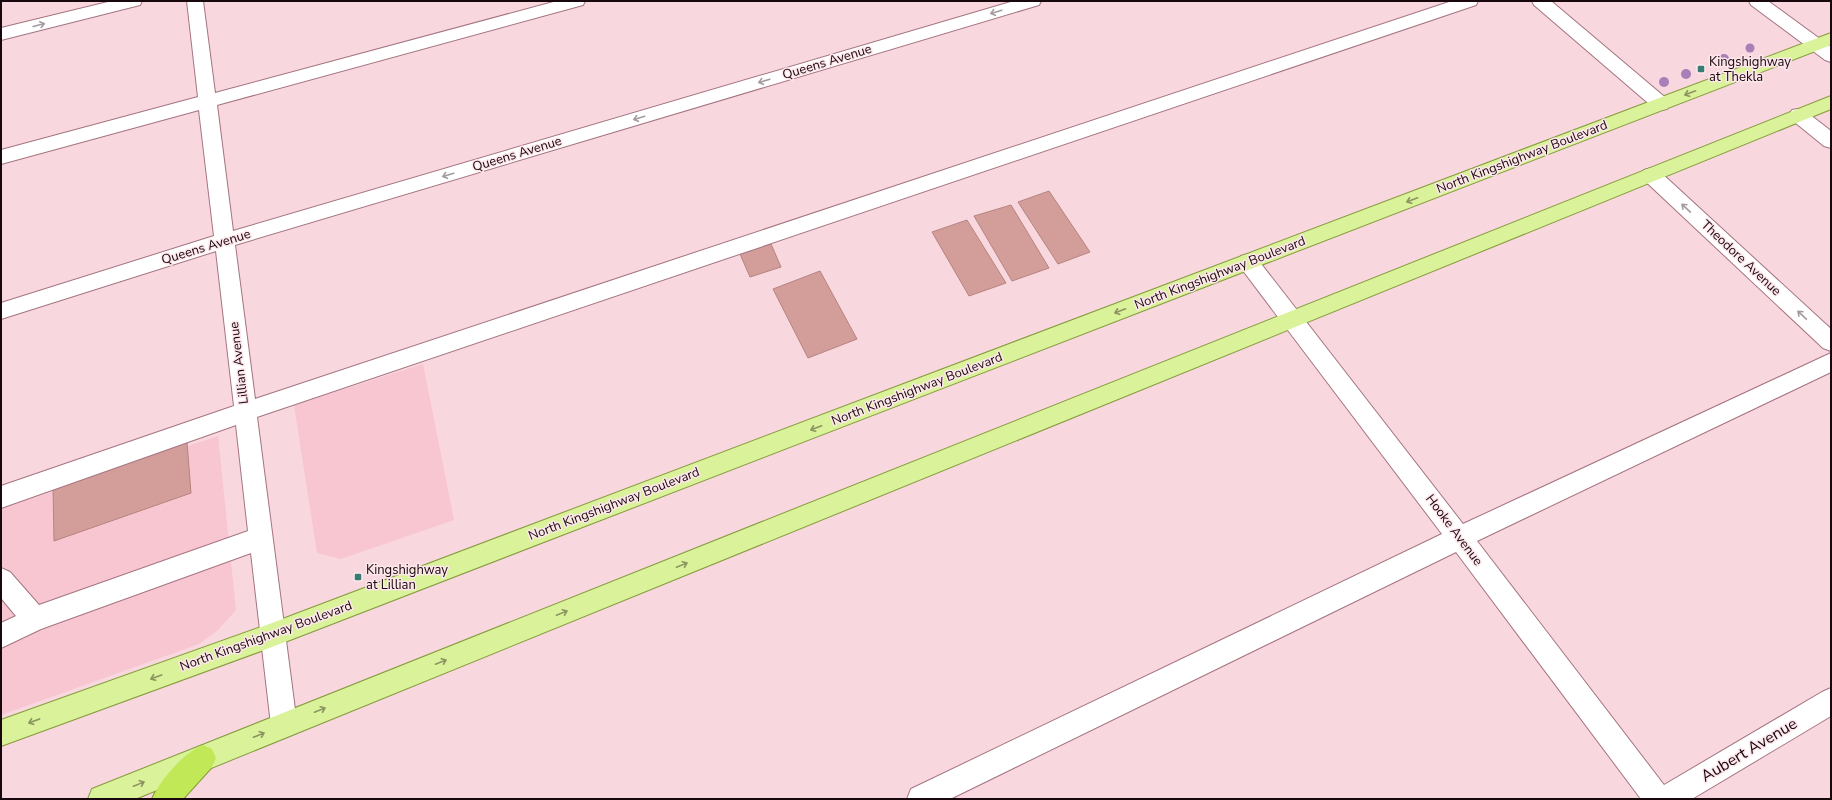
<svg xmlns="http://www.w3.org/2000/svg" width="1832" height="800" viewBox="0 0 1832 800" font-family="'Nunito Sans',sans-serif">
<style>
.built{fill:#f8c6d1}
.building{fill:#d39e9a;stroke:#b68380}
.lines{fill:none;stroke-linecap:round;stroke-linejoin:round}
.minor-casing{stroke:#a57480;stroke-width:2}
.major-casing{stroke:#869a3d;stroke-width:2}
.highway-casing{stroke:#869a3d;stroke-width:2}
.minor{fill:#fff;fill-rule:evenodd}
.major{fill:#daf29a;fill-rule:evenodd}
.highway{fill:#c1e957;fill-rule:evenodd}
.tree{fill:#a97eb9}
.oneway{stroke:#a39c9e}
.oneway2{stroke:#8c9461}
.poi-dot{fill:#377d73;stroke:#fee7ec;stroke-width:1.5}
.labels{text-anchor:middle;dominant-baseline:central;stroke-width:3;stroke-linejoin:round;paint-order:stroke}
.street-label{font-size:13px;fill:#18070c;stroke:#fee7ec}
.poi-label{font-size:13px;fill:#18070c;stroke:#fee7ec;text-anchor:start}
.near-street-label{font-size:16px;fill:#18070c;stroke:#fee7ec}
</style>
<rect width="100%" height="100%" fill="#f8d7de"/>
<!-- built -->
<path class="built" d="M423 364 454 520 341 559 317 553 294 405Z
M218 436 236 610 218 630 199 644 1 715V509Z"/>
<!-- building -->
<path class="building" d="M1049 191 1090 252 1058 264 1018 202Z
M1011 205 1049 268 1012 281 974 216Z
M967 220 1006 283 969 296 932 232Z
M771 244 781 267 750 277 740 254Z
M820 271 857 339 808 358 773 289Z
M187 442 191 493 54 541 53 486Z"/>
<g class="lines">
<!-- minor casing -->
<g class="minor-casing">
<path id="minor" d="M112 1H142L140 5 1 40V28Z
M187 1H203L215 93 557 1H585L583 5 217 105 233 231 1014 1H1041L1039 5 235 245 255 399 1452 1H1478L1476 5 257 417 297 725 293 734 284 738 275 734 271 725 251 553 41 629 1 648V623L16 616 1 598V568L10 572 39 605 248 531 236 425 1 508V486L234 406 216 251 1 319V303L214 236 199 110 1 164V150L198 97Z
M1532 1H1551L1667 99 1670 104 1667 109 1661 110 1655 109 1534 5Z
M1749 1H1768L1831 47V62L1825 60 1751 5Z
M1798 109 1804 110 1831 131V148L1824 146 1792 120 1789 115 1792 110Z
M1651 168 1658 170 1831 329V351L1823 348 1644 180 1641 175 1644 170Z
M1248 254 1255 256 1463 524 1831 353V372L1477 541 1664 785 1822 692 1831 688V716L1692 799H1641L1456 552 950 799H907L911 789 1442 534 1241 268 1238 262 1241 256Z"/>
</g>
<!-- major casing -->
<g class="major-casing">
<path id="major" d="M1831 33V45L272 647 1 746V720L272 623Z
M1831 96V109L135 799H88L92 789 102 785Z"/>
</g>
<!-- highway casing -->
<g class="highway-casing">
<path id="highway" d="M203 745 212 749 216 758 212 767 183 799H152C160 780 184 752 203 745Z"/>
</g>
<!-- minor -->
<use href="#minor" class="minor"/>
<!-- major -->
<use href="#major" class="major"/>
<!-- highway -->
<use href="#highway" class="highway"/>
</g>
<!-- trees -->
<g class="tree">
<circle cx="1750" cy="48" r="4.5"/>
<circle cx="1724" cy="59" r="5"/>
<circle cx="1686" cy="74" r="5"/>
<circle cx="1664" cy="82" r="5"/>
</g>
<!-- one-way arrows -->
<defs><path id="oneway-shaft" d="M-6 0H5M1.5-3L5.5 0L1.5 3" fill="none" stroke-width="1.6" stroke-linecap="round" stroke-linejoin="round"/></defs>
<g class="oneway">
<use href="#oneway-shaft" transform="translate(996 12) rotate(163)"/>
<use href="#oneway-shaft" transform="translate(39 25) rotate(-14)"/>
<use href="#oneway-shaft" transform="translate(764 81) rotate(163)"/>
<use href="#oneway-shaft" transform="translate(639 118) rotate(163)"/>
<use href="#oneway-shaft" transform="translate(448 175) rotate(163)"/>
<use href="#oneway-shaft" transform="translate(1686 208) rotate(-137)"/>
<use href="#oneway-shaft" transform="translate(1802 315) rotate(-137)"/>
</g>
<g class="oneway2">
<use href="#oneway-shaft" transform="translate(1690 93) rotate(159)"/>
<use href="#oneway-shaft" transform="translate(1412 200) rotate(159)"/>
<use href="#oneway-shaft" transform="translate(1120 311) rotate(159)"/>
<use href="#oneway-shaft" transform="translate(816 428) rotate(159)"/>
<use href="#oneway-shaft" transform="translate(682 565) rotate(-22)"/>
<use href="#oneway-shaft" transform="translate(562 613) rotate(-22)"/>
<use href="#oneway-shaft" transform="translate(441 662) rotate(-22)"/>
<use href="#oneway-shaft" transform="translate(156 677) rotate(160)"/>
<use href="#oneway-shaft" transform="translate(320 710) rotate(-22)"/>
<use href="#oneway-shaft" transform="translate(34 721) rotate(160)"/>
<use href="#oneway-shaft" transform="translate(259 735) rotate(-22)"/>
<use href="#oneway-shaft" transform="translate(139 784) rotate(-22)"/>
</g>
<!-- markers -->
<g class="poi-dot">
<rect x="1697" y="65" width="8" height="8" rx="2"/>
<rect x="354" y="573" width="8" height="8" rx="2"/>
</g>
<g class="labels">
<!-- street labels -->
<g class="street-label">
<text transform="translate(827 62) rotate(-17)">Queens Avenue</text>
<text transform="translate(517 154) rotate(-17)">Queens Avenue</text>
<text transform="translate(1522 157) rotate(-21)">North Kingshighway Boulevard</text>
<text transform="translate(206 247) rotate(-17)">Queens Avenue</text>
<text transform="translate(1741 258) rotate(43)">Theodore Avenue</text>
<text transform="translate(1220 273) rotate(-21)">North Kingshighway Boulevard</text>
<text transform="translate(239 363) rotate(-97)">Lillian Avenue</text>
<text transform="translate(917 389) rotate(-21)">North Kingshighway Boulevard</text>
<text transform="translate(614 504) rotate(-21)">North Kingshighway Boulevard</text>
<text transform="translate(1454 530) rotate(53)">Hooke Avenue</text>
<text transform="translate(266 636) rotate(-20)">North Kingshighway Boulevard</text>
</g>
<!-- poi labels -->
<g class="poi-label">
<text x="1709" y="62">Kingshighway<tspan x="1709" dy="15">at Thekla</tspan></text>
<text x="366" y="570">Kingshighway<tspan x="366" dy="15">at Lillian</tspan></text>
</g>
<!-- near-street labels -->
<g class="near-street-label">
<text transform="translate(1749 750) rotate(-31)">Aubert Avenue</text>
</g>
</g>
<!-- border -->
<rect width="1832" height="800" fill="none" stroke="#18070c" stroke-width="4"/>
</svg>
